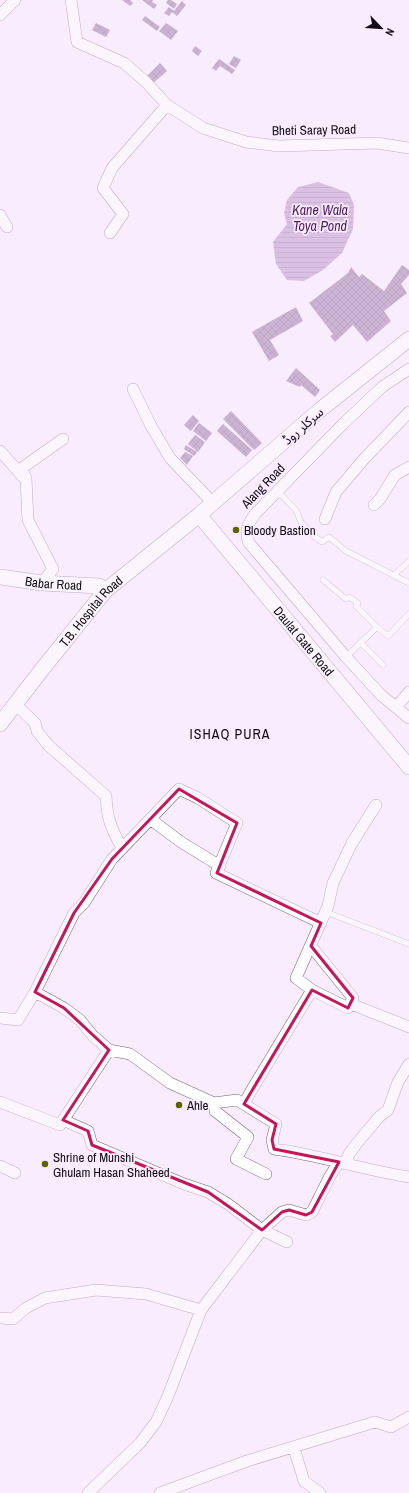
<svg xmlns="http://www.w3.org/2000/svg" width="409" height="1493" viewBox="0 0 409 1493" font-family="'Archivo Narrow','Noto Sans Arabic',sans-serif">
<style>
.water{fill:url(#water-rules)}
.building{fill:url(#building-cross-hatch)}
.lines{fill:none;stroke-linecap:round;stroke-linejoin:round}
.lane-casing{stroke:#73607a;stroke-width:6}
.street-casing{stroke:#73607a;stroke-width:12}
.secondary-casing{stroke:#73607a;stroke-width:16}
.lane{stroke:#fff;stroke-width:5.5}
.street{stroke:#fff;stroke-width:11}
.secondary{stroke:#fff;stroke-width:15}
.marked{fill:none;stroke:#c2185b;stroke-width:3;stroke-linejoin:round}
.poi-dot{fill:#5b6200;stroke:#f9ecfe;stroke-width:1.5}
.labels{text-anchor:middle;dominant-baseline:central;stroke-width:3.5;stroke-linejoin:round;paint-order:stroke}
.street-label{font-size:13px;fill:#130c16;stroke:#f9ecfe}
.poi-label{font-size:13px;fill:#130c16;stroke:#f9ecfe;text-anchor:start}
.water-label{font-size:14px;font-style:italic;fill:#4f1d5f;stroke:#f9ecfe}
.neighbourhood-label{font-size:14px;letter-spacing:1px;fill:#130c16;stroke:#f9ecfe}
</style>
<defs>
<pattern id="water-rules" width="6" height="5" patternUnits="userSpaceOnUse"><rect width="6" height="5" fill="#b38bc2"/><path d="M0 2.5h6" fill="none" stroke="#90709d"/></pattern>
<pattern id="building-cross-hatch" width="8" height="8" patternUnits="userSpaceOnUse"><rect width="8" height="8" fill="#936da1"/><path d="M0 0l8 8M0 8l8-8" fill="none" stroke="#775882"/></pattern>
</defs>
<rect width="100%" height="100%" fill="#f9ecfe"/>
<!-- water -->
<path class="water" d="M318 182 349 193 354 205 353 229 342 253 323 270 304 281 287 280 276 264 273 242 287 224 284 213 287 200 298 187Z"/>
<!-- building -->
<path class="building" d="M122 0H130L133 3 130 6Z
M142 0H153L152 2 157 5 154 9Z
M168 0H171L177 4 174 9 166 3Z
M182 1 186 5 177 16 172 12 169 16 164 13 169 7 174 11Z
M145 16 160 27 157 31 142 20Z
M96 23 110 30 106 37 92 30Z
M166 23 178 31 171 40 159 31Z
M195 46 202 51 198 56 192 51Z
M234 56 241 60 236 68 229 64Z
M219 59 235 70 232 74 220 66 216 71 212 68Z
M160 63 167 71 151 85 145 78Z
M402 265 409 270V275L401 284 407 293 384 311 391 321 367 342 353 325 335 342 330 336 333 334 309 303 348 273 351 267 359 277 362 274 384 291Z
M296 307 303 321 270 340 279 355 269 361 252 332Z
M296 368 320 390 315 397 301 385 300 387 286 381Z
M231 411 262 443 254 450 223 419Z
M193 415 199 421 191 431 184 425Z
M199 423 212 433 206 441 193 431Z
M223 424 252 450 246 457 217 431Z
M195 435 205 442 198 452 188 444Z
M186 445 197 452 194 456 184 449Z
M185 452 193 456 187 465 180 458Z"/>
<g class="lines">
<!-- lane casing -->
<g class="lane-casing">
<path id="lane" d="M277 491 296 510 301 522 311 534 322 542 329 537 346 551 409 583
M394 575 409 561
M323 580 346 599 349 597 358 603 356 606 377 627
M361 643 383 665
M346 657 377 627 388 636 409 614
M326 912 409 944"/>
</g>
<!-- street casing -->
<g class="street-casing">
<path id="street" d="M71 0 77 42 124 63 146 82 167 105 203 128 246 142 279 146 377 143 409 148
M0 15 15 0
M0 215 7 227
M110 233 123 214 103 188 112 168 167 105
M409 369 382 387 343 424 256 513C248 523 244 531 249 543L346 657 381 695 409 718
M133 389 151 426 170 458 213 503
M0 451 24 478
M374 505 380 499 395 475 409 467
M325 519 336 492 364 459 409 412
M42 583 53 569 28 520 26 479 22 468 63 439
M15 704 35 723 37 731 48 745 106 796C107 819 111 828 122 848
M396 707 409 692
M150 819 181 842 220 866
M311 946 353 998 348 1008 312 990 296 978 328 906 333 883 352 843 376 805
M35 992 64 1008 80 1020 93 1036 109 1050 130 1054 170 1083 214 1103 237 1100 276 1124 272 1140 274 1149C320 1155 363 1170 409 1177
M351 1004 409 1027
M0 1018 18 1020 35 992 74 913 84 903 112 859 179 789 198 798 237 823 216 873 321 923
M0 1102 60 1125 109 1050
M214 1103 215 1111 248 1137 236 1159 266 1174
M244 1104 251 1091 312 990
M63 1120 88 1131 92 1145 184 1184 208 1192 228 1204 262 1230 287 1242
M345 1164 349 1154 358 1142 379 1117 388 1110 398 1082 409 1064
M0 1166 15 1173
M0 1318 13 1319 26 1308 45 1298 96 1290 146 1294 201 1310
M294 1448 304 1481 320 1493
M88 1493 140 1443 156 1422 168 1396 201 1310 262 1230 282 1212 289 1210 306 1215 312 1212 330 1176 339 1162
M160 1493 247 1461 375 1422 391 1427 409 1417"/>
</g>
<!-- secondary casing -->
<g class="secondary-casing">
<g id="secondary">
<path id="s1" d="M199 515 409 767"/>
<path id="s2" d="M0 577 42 583 99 586 105 591"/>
<path id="s3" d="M0 724 40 672 105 591 199 515 320 410 409 339"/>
</g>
</g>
<!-- lane -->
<use href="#lane" class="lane"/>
<!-- street -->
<use href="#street" class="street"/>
<!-- secondary -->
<use href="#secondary" class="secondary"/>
</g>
<!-- marked area -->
<path d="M0 0H409V1493H0ZM179 789 237 823 217 873 321 923 311 946 353 998 348 1008 312 990 244 1104 276 1124 272 1140 274 1149 339 1162 312 1212 306 1215 289 1210 282 1212 262 1230 208 1192 92 1145 88 1131 63 1120 109 1050 64 1008 35 992 74 913 112 859Z" fill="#f9ecfe" fill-opacity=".55" fill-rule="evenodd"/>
<path class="marked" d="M179 789 237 823 217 873 321 923 311 946 353 998 348 1008 312 990 244 1104 276 1124 272 1140 274 1149 339 1162 312 1212 306 1215 289 1210 282 1212 262 1230 208 1192 92 1145 88 1131 63 1120 109 1050 64 1008 35 992 74 913 112 859Z"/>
<!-- markers -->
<g class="poi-dot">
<circle cx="236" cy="530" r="4"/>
<circle cx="179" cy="1105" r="4"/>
<circle cx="45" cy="1164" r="4"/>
</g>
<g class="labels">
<!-- street labels -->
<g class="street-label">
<text transform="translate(314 130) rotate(-1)">Bheti Saray Road</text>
<text transform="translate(303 426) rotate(-41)">سرکلر روڈ</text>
<text transform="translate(263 486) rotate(-46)">Alang Road</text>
<text stroke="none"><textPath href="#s2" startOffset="54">Babar Road</textPath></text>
<text stroke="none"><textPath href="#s3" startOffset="145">T.B. Hospital Road</textPath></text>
<text stroke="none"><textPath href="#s1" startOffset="164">Daulat Gate Road</textPath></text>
</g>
<!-- poi labels -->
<g class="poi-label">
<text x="244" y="530">Bloody Bastion</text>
<text x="187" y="1105">Ahle</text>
<text x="53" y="1157">Shrine of Munshi<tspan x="53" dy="15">Ghulam Hasan Shaheed</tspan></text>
</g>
<!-- water labels -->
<g class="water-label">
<text x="320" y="210">Kane Wala<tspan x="320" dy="16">Toya Pond</tspan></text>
</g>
<!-- neighbourhood labels -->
<g class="neighbourhood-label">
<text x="230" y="734">ISHAQ PURA</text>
</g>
</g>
<!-- north arrow -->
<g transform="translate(381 28) rotate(115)" stroke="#f9ecfe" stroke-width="3" paint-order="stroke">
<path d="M0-3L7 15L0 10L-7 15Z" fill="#130c16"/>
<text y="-6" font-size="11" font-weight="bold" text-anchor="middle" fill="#130c16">N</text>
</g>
</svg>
